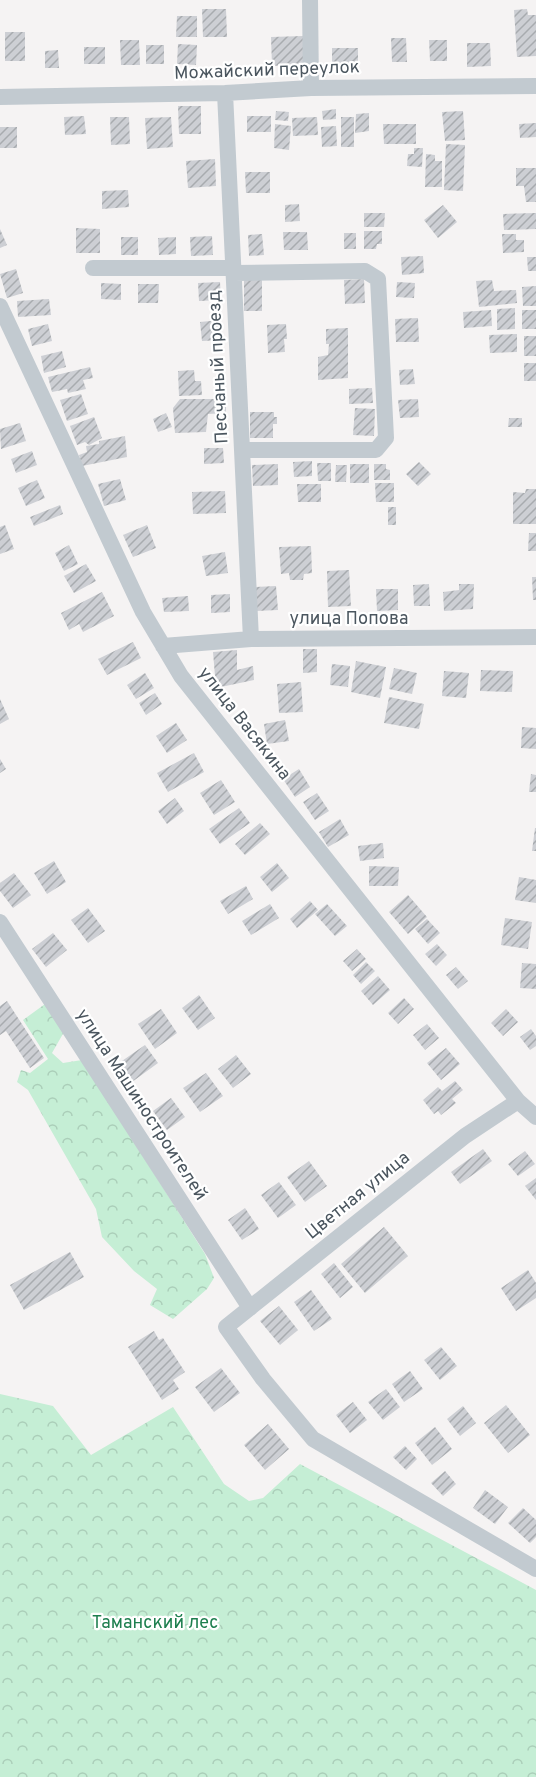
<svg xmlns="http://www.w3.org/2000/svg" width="536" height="1777" viewBox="0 0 536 1777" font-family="Overpass,sans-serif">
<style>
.forest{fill:url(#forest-crowns)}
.building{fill:url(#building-hatch)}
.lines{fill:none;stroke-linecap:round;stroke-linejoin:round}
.minor{stroke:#c2cad0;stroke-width:16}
.labels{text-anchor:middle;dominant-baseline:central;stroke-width:4.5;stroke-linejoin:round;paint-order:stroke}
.street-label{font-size:18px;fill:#4b565f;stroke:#fff}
.park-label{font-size:18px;fill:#1e7f4f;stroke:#fff}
</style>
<defs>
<pattern id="forest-crowns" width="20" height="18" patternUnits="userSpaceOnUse" patternTransform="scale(1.5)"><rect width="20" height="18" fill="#c5eed5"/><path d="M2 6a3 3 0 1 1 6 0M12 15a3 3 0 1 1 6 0" fill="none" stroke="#abceb9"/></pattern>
<pattern id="building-hatch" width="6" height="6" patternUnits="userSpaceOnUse" patternTransform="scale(1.5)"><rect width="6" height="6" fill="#cdcfd4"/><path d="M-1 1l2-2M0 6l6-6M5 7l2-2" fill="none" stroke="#a8abaf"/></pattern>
</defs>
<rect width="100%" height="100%" fill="#f5f3f3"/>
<!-- forest -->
<path class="forest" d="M45 1004 64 1032 52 1053 63 1063 82 1060 205 1254 214 1278 207 1289 173 1319 150 1305 157 1289 134 1271 102 1237 96 1209 28 1090 17 1082 21 1070 30 1073 48 1059 23 1020Z
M0 1394 53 1406 91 1455 173 1407 224 1484 249 1501 263 1498 300 1464 536 1590V1777H0Z"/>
<!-- building -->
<path class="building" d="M202 9H226L227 37H203Z
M527 9 528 15H536V56L517 57 514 10Z
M177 16H197V37H176Z
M5 32H25V61H5Z
M303 36 305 64 272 66 271 37Z
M391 38H406L407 62H392Z
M120 40H139L140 65H121Z
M429 40H447V61H430Z
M467 43H490L491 66 467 67Z
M178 44 197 45 196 65 177 64Z
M146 45H164V64H146Z
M84 47H105V64H84Z
M332 48H358V66H332Z
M58 50 59 68H45V51Z
M178 106H201V134H179Z
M336 109V119L323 120 322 111Z
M276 111 289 112 288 121 275 120Z
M463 111 465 140 445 141 442 112Z
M369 113V131L355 133 356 114Z
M84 116 86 134 65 135 64 117Z
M247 116H271V132H247Z
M110 117H129L130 144 111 145Z
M171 117 173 147 147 149 145 118Z
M317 117 318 135 293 136 292 118Z
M341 117H354V147H341Z
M536 123V137L520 138 519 124Z
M275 124 291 126 289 150 274 148Z
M383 124H416V144H384Z
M336 126 337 146 322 147 321 127Z
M0 127H17V148H0Z
M446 144 465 145 463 191 444 190Z
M414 148H423L422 167 407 166 408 154H414Z
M426 154 435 155V161H442V187H425Z
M215 159 216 186 188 188 186 161Z
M516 168H536V202H526L524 186H516Z
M245 172H270V193H246Z
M128 190 129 207 102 209V191Z
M299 204 300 221 285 222V205Z
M443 205 457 222 438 238 424 220Z
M364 213H385L384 227H364Z
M536 213V229L504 230 503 214Z
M76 228 100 229V253H76Z
M0 229 7 245 0 248Z
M364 231H382V244H377L376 249H364Z
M283 232H307L308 250H284Z
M344 233H356V249H344Z
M262 234 264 255 249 256 248 235Z
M502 234H516V240H524V252L503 253Z
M212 236 213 255 191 256 190 237Z
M121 237H138V255H121Z
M176 237V254L159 255 158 238Z
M423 256 424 273 402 275 401 257Z
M527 257H536V271H528Z
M16 269 23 293 7 298 0 274Z
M364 279 365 303 345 304 344 280Z
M244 280H262V311H244Z
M492 280 494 291 516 290 517 303 479 307 476 281Z
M220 282 221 300 199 301 198 283Z
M397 282 415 283 414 298 396 297Z
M101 283 121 284V300L101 299Z
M138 284H159L158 303H138Z
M536 286V306H523L522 287Z
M49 299 51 315 18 317 17 301Z
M515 308V329L497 330V309Z
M491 310 492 326 464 328 463 312Z
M522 310H536V329H522Z
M418 318 419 342H396L395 319Z
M220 320 222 340 202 341 200 322Z
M48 324 52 341 32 346 28 329Z
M286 324 287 339H284L285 352 268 353 267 325Z
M348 328V378L318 380V357L328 355 329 344H326V329Z
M517 334V352L490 353 489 335Z
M524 336H536V356H524Z
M62 351 66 367 44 373 41 356Z
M524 363H536V381H524Z
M90 367 93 378 83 380 86 389 68 393 67 389 52 392 48 377Z
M413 369 415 384 400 385 399 370Z
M194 370 195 381H201L202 395 179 396 178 371Z
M372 388 373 403 349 404V389Z
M81 394 88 414 67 421 60 400Z
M180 399H226V413L208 414 206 432 175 433 173 408Z
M418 399 419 417 400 418 398 400Z
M355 408 375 409 374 436 353 435Z
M250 412H274V417H277V424H273V438H250Z
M166 413 172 427 158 432 153 419Z
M94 417 102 438 89 445 85 442 77 445 70 426Z
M509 418H522V427H508Z
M20 423 26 441 1 449 0 429Z
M125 436 127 457 82 466 79 455 87 452 86 446 99 444V441Z
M204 448H223L224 463 204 464Z
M32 451 37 465 16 473 11 459Z
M312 461V476L294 477 293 462Z
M419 462 431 474 418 486 406 474Z
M317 463H331V481H318Z
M278 464V485L253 486 252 465Z
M350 464H369V483H350Z
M374 464H386V469L390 470V480H374Z
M336 465H347L346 482H335Z
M120 479 126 500 104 506 98 484Z
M37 480 45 498 26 506 18 488Z
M375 483H394V502H376Z
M297 484H321V502H298Z
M526 489H536V524H513V492L525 493Z
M225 491 226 513 193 514 192 492Z
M60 505 63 514 34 526 30 517Z
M388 507H396V525H388Z
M5 525 14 549 0 554V527Z
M147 525 156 548 133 557 123 535Z
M529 533H536V551H528Z
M69 545 78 564 64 571 55 553Z
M311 546 312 573 304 574 303 580H290L289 573 281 574 279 547Z
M225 552 228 573 206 576 202 556Z
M86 564 96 581 74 593 64 576Z
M349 570 351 606 328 607 327 571Z
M532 577H536V600H533Z
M429 584 430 606H414L413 585Z
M459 584H474L473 609 444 611 443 592 459 590Z
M276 586 278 610 256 611 255 587Z
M376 589H398V610L377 611Z
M102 592 114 616 83 632 79 624 69 630 61 613Z
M230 594V612L211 613V595Z
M188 596 189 611 164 612 162 598Z
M133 642 141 658 107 675 98 659Z
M303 649H317V672L303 673Z
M237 650V670L253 666 254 680 216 688 213 652Z
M356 661 386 667 380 698 351 692Z
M332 664 350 666 348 687 330 685Z
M394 668 417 673 412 694 389 689Z
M481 670 513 671 512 692 480 691Z
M444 671 469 673 466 698 442 696Z
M145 673 154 688 136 699 127 685Z
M301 682 303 712 279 713 277 684Z
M155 693 162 704 146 715 139 703Z
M389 697 424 704 419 729 384 723Z
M0 699 9 719 0 724Z
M285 720 289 741 267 744 264 724Z
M176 723 187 740 167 753 156 736Z
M522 727 536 728V749L521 748Z
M194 753 204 772 168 792 157 773Z
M0 759 6 769 0 773Z
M299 769 310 787 295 797 283 779Z
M531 774 536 775V792H529Z
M221 780 235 802 214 815 200 793Z
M317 793 329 811 315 820 303 802Z
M175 798 184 811 167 824 158 811Z
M239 808 250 823 220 844 209 829Z
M340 819 349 835 328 847 319 832Z
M260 823 270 834 245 855 235 844Z
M535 828H536V851H532Z
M383 843 384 858 360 861 358 846Z
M54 861 66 882 47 894 34 873Z
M277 863 289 878 272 892 260 877Z
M369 866 399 867 398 886H369Z
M14 873 31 895 13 908 0 891V883Z
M519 877 536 880V903L515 900Z
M246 886 253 899 228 914 220 901Z
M408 895 427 917 408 934 389 912Z
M310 901 318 910 297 928 290 919Z
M270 904 279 918 251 935 242 921Z
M327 904 347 926 335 936 315 914Z
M88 908 105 931 88 943 71 920Z
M505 918 532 922 528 949 501 945Z
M427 919 440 933 428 944 415 929Z
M53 933 67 950 46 967 32 949Z
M437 944 447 955 436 966 425 954Z
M357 949 366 959 352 971 343 961Z
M366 962 375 971 361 984 353 975Z
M522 963 536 964V989L520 988Z
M456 967 468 981 458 989 446 975Z
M378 976 390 990 373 1005 361 991Z
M199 995 215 1018 198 1030 182 1008Z
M404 998 414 1009 398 1024 388 1013Z
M7 1001 44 1058 30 1068 6 1031 0 1035V1006Z
M161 1009 177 1033 155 1049 138 1024Z
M506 1009 518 1022 503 1036 491 1023Z
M427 1024 439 1038 425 1050 413 1035Z
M531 1029 536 1036V1046L530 1050 520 1037Z
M145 1045 158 1063 132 1082 119 1063Z
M446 1048 460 1064 441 1080 427 1063Z
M236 1055 251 1074 233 1088 218 1069Z
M206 1073 223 1096 200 1112 183 1088Z
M455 1081 463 1090 452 1099 456 1103 441 1115 438 1111 434 1114 423 1100 438 1087 442 1091Z
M171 1098 185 1117 167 1130 153 1111Z
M483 1149 492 1161 460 1184 451 1172Z
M525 1151 535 1164 518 1176 508 1164Z
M309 1161 327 1186 305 1202 287 1177Z
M536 1178V1200L525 1186Z
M279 1182 296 1205 278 1218 261 1195Z
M245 1208 259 1229 242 1240 228 1220Z
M384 1227 408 1256 365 1293 341 1264Z
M70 1252 84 1277 24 1310 10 1285Z
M334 1263 353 1287 340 1298 321 1274Z
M528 1270 536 1283V1298L516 1311 501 1288Z
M311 1290 332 1319 314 1331 294 1302Z
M279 1306 298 1330 280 1345 260 1321Z
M154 1331 159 1340 163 1338 185 1372 173 1380 179 1389 162 1400 128 1347Z
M441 1347 457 1366 440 1380 424 1360Z
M221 1368 240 1393 214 1412 195 1387Z
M410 1371 423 1389 404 1402 392 1384Z
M386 1389 400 1407 383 1420 368 1402Z
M353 1402 367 1420 350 1433 336 1415Z
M506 1405 530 1435 508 1453 484 1423Z
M463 1406 476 1423 460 1436 447 1419Z
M268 1424 289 1449 265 1470 244 1445Z
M435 1427 452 1449 432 1465 415 1443Z
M405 1446 417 1459 406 1470 393 1457Z
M445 1471 456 1484 443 1496 431 1483Z
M485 1490 508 1507 495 1524 473 1508Z
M523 1508 536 1520V1537L530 1543 508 1523Z"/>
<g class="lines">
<!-- minor -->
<path class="minor" d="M310 0 311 88
M225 93 251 639
M0 97 225 93 311 88 536 86
M93 268H233
M234 273 365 271 378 279 386 438 376 450H242
M0 306 143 612 181 676 518 1101 536 1117
M163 646 251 639 536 637
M0 922 250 1308
M518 1101 465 1136 226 1327 263 1379 313 1439 536 1569"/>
</g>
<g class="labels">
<!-- street labels -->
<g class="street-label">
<text transform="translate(267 71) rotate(-2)">Можайский переулок</text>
<text transform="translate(219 367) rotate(-93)">Песчаный проезд</text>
<text x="349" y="619">улица Попова</text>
<text transform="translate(244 724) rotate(52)">улица Васякина</text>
<text transform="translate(141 1105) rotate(57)">улица Машиностроителей</text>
<text transform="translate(358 1196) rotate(-39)">Цветная улица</text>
</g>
<!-- park labels -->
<g class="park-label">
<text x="155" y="1623">Таманский лес</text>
</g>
</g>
</svg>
